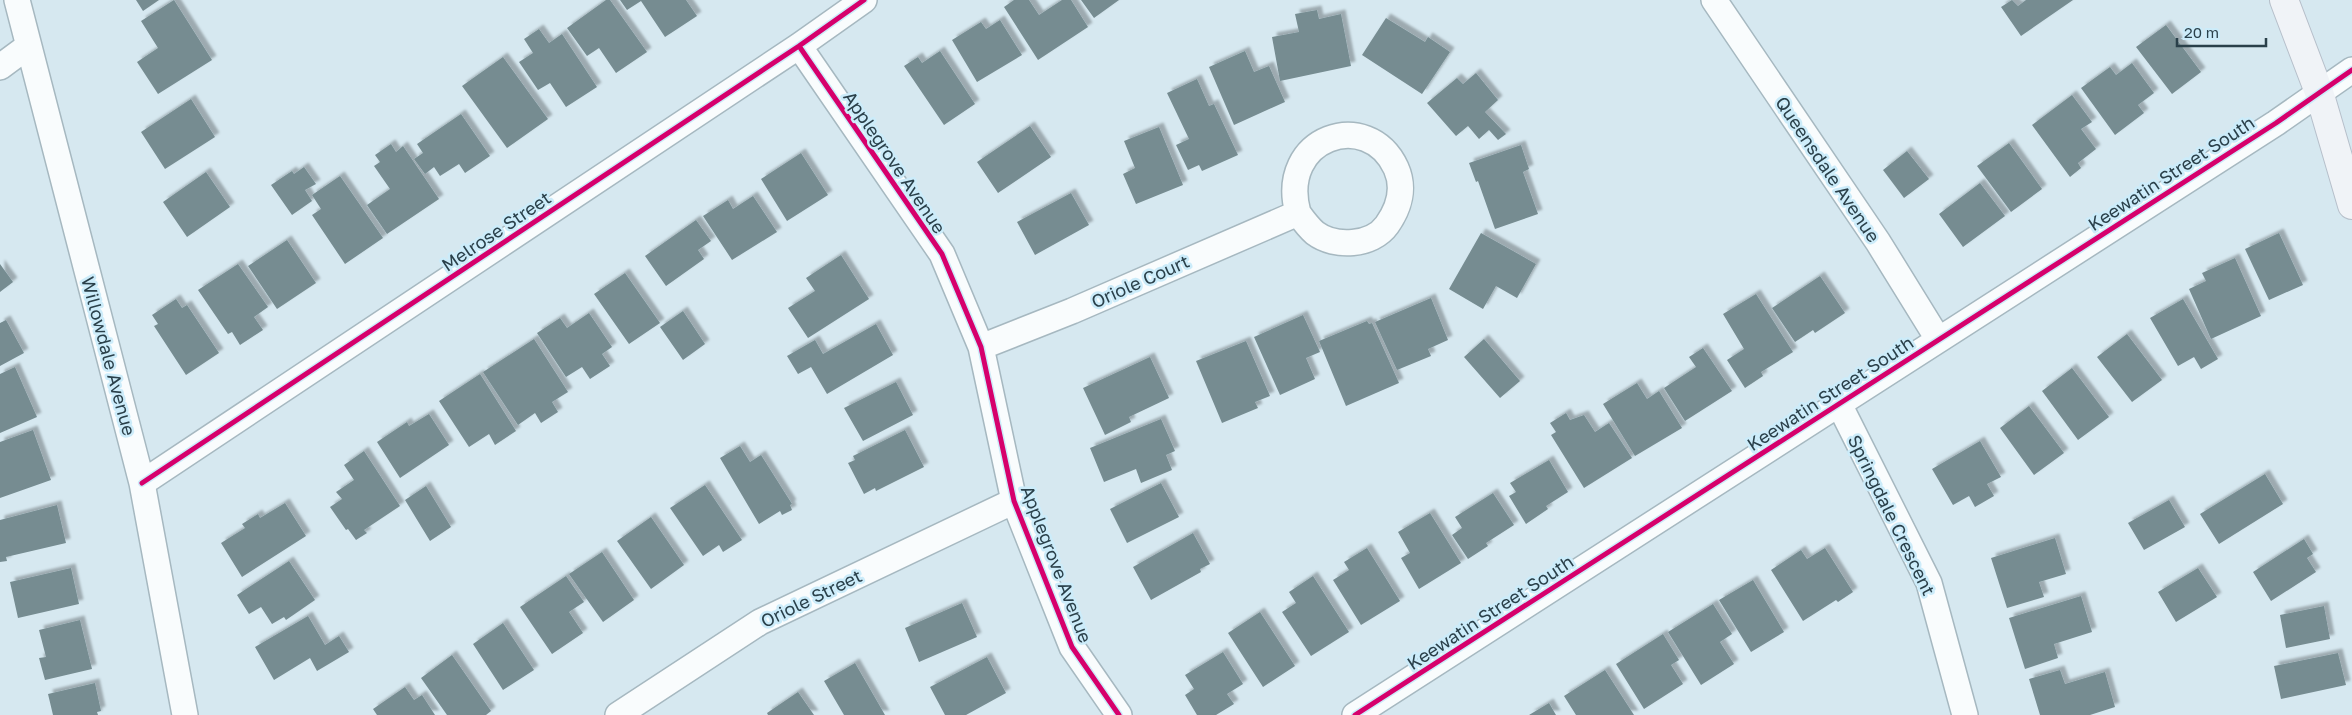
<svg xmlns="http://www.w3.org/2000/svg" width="2352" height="715" viewBox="0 0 2352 715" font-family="'Golos Text',sans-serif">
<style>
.building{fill:#768c91;filter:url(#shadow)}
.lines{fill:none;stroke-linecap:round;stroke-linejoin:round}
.minor-casing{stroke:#a6b8c0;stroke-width:28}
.primary-casing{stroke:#b6bfca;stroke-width:30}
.minor{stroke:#f9fcfd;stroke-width:25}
.primary{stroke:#f0f3f7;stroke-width:28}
.cycleway-casing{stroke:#ccecfa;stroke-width:8}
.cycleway{stroke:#d6006c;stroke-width:5}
.labels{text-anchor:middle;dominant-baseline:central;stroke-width:5;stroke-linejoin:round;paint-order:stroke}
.street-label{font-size:18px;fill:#2a404a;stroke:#ccecfa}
</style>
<defs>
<filter id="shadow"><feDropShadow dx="4.5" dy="-4.5" stdDeviation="1" flood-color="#0004"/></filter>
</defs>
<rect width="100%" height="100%" fill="#d6e8f0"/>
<!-- building -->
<path class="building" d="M136 0H159L143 11Z
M174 0 212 60 158 94 137 62 158 48 141 21Z
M606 0H610L647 52 616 73 599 48 587 56 567 28Z
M620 0H686L697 16 665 37 641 1 627 10Z
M1014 0H1029L1039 15 1062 0H1071L1088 27 1038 60 1004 7Z
M1081 0H1119L1094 18Z
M2012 0 2018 6 2026 0H2073L2021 36 2001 7Z
M1317 10 1319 19 1341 14 1351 66 1280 81 1272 37 1299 32 1295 14Z
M1386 18 1425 42 1428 37 1450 52 1422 94 1362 55Z
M1000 20 1022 55 977 82 952 40 981 22 986 29Z
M2166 25 2201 72 2172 94 2136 47Z
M539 29 549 43 562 34 597 87 566 107 550 83 538 90 519 62 533 53 524 39Z
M940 51 975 104 944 125 904 66 918 57 922 63Z
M1245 51 1254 72 1269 66 1285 102 1234 125 1209 67Z
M503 57 548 119 507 148 462 86Z
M2132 63 2154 93 2138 105 2144 113 2115 135 2081 88 2110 67 2116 75Z
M1476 73 1498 100 1485 112 1506 134 1498 140 1489 130 1479 139 1468 126 1456 136 1427 103 1457 78 1463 84Z
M1197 79 1209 106 1214 104 1238 155 1202 171 1199 165 1188 170 1176 145 1189 139 1167 93Z
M2072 95 2092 122 2081 129 2096 149 2078 163 2081 168 2070 177 2032 125Z
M191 99 215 137 165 169 141 132Z
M461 114 490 156 465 173 459 164 440 176 434 167 425 174 414 159 423 153 417 144Z
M1030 126 1051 157 998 193 977 162Z
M1159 127 1183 185 1136 204 1123 174 1135 168 1124 141Z
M2009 143 2042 189 2011 212 1977 166Z
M391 144 396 152 403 146 439 199 387 234 367 205 390 189 374 166 380 162 375 155Z
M1521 145 1529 169 1523 172 1538 214 1495 229 1478 181 1476 182 1469 163Z
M1907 151 1929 179 1904 198 1883 170Z
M801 153 828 195 787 221 761 179Z
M304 167 316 184 305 190 312 201 292 215 271 185 292 171 294 174Z
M206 172 230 207 187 237 163 202Z
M340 176 383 238 345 264 312 215 321 209 312 195Z
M1980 183 2005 216 1963 247 1939 214Z
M1071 193 1089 225 1035 255 1017 222Z
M753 196 777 232 732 260 703 216 728 200 733 209Z
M696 220 711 241 698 250 704 259 666 286 645 256Z
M1481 233 1536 264 1517 298 1496 286 1483 309 1449 289Z
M2279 233 2303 285 2269 300 2245 249Z
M287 240 316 283 277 309 248 266Z
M841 255 869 299 808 338 788 308 815 291 806 278Z
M2235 258 2261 316 2211 339 2189 289 2206 281 2202 273Z
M0 264 13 282 0 292Z
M238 264 268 307 254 317 263 330 240 345 232 332 228 334 198 290Z
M625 273 660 323 629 344 594 294Z
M1820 276 1845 313 1815 333 1813 330 1795 342 1772 308Z
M1756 294 1793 352 1761 372 1763 376 1745 388 1727 360 1744 349 1723 314Z
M1431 298 1448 340 1428 349 1431 356 1397 370 1375 322Z
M176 299 182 308 187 305 219 353 186 375 154 326 158 324 152 315Z
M2183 299 2218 359 2201 369 2194 357 2178 366 2150 318Z
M683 311 705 344 683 360 660 327Z
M589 313 612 347 602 354 610 366 590 379 582 367 566 377 537 333 560 318 567 328Z
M1303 315 1320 352 1306 358 1315 379 1280 395 1254 337Z
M6 320 24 353 0 366V323Z
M1367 321 1369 324 1372 323 1399 383 1346 406 1319 341Z
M876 324 893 355 827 394 811 367 798 374 787 356 815 340 823 354Z
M2127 334 2162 380 2132 402 2097 357Z
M534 339 568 392 552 402 558 412 541 423 535 413 518 425 483 372Z
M1484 339 1520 381 1500 398 1464 357Z
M1246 341 1270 396 1255 402 1258 408 1222 423 1196 361Z
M1703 348 1732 391 1685 421 1664 388 1696 367 1689 357Z
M1150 357 1169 398 1129 417 1131 422 1105 435 1083 388Z
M15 367 37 417 0 433V374Z
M2072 368 2109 417 2078 440 2042 391Z
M480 374 516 431 495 445 489 434 469 447 439 401Z
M896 382 913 415 863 441 844 408Z
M1637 383 1647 399 1659 391 1682 428 1635 456 1603 404Z
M2029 406 2064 453 2034 475 2000 428Z
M1566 413 1570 420 1584 415 1595 432 1609 423 1632 458 1584 488 1551 435 1556 432 1550 423Z
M429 414 449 445 400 478 377 442 407 422 409 426Z
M1161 419 1175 451 1166 455 1172 470 1141 483 1136 469 1104 482 1090 448Z
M33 430 51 480 0 498V442Z
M905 430 924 467 876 491 875 488 864 494 848 463 855 460 853 456Z
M1980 441 2001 477 1987 484 1994 496 1975 507 1969 496 1953 505 1932 469Z
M740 446 750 462 761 455 792 504 790 505 792 510 782 515 780 511 759 524 720 458Z
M364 451 400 506 364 530 367 533 356 540 348 529 346 530 330 507 342 499 336 492 354 480 344 465Z
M1549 460 1568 492 1546 506 1548 509 1526 524 1509 496 1516 492 1510 483Z
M2265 474 2283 504 2219 544 2200 514Z
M1161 483 1179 517 1127 543 1110 509Z
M705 485 742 540 723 552 719 545 703 556 670 508Z
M426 486 451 527 430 541 405 500Z
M1493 493 1514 525 1486 543 1488 546 1468 559 1452 535 1462 528 1455 517Z
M2169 500 2185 527 2144 550 2128 523Z
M285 503 306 536 242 577 221 543 245 528 242 524 258 514 260 518Z
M57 505 66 543 6 557 7 561 0 562V520Z
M1430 513 1461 563 1419 589 1401 558 1410 553 1398 532Z
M651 517 684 565 651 589 617 541Z
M1193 533 1210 564 1200 569 1201 572 1151 600 1133 567Z
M2055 538 2066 574 2039 582 2044 597 2007 608 1991 558Z
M2304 539 2313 554 2307 558 2316 572 2271 601 2253 572Z
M1367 548 1400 601 1361 625 1333 580 1349 570 1344 562Z
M1825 548 1853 592 1838 602 1836 600 1803 621 1771 570 1801 550 1807 559Z
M602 552 634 600 603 622 569 574Z
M289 561 315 600 286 620 284 617 272 624 261 607 249 614 237 595Z
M71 568 79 604 18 618 10 582Z
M2198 568 2217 597 2176 622 2158 592Z
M566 576 584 602 569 612 583 633 552 654 520 607Z
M1313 576 1349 632 1311 656 1282 612 1296 603 1289 592Z
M1753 580 1784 632 1751 652 1719 600Z
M2081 596 2092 632 2054 644 2058 658 2025 669 2009 618Z
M962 603 977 637 919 662 905 628Z
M1713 604 1732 634 1720 642 1734 664 1701 685 1668 632Z
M2324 606 2330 639 2286 648 2280 615Z
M1260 612 1295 666 1263 687 1228 633Z
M308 616 325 645 339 636 349 652 317 671 310 658 274 680 255 647Z
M80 620 92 669 45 680 39 658 46 657 39 630Z
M503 623 534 670 503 690 473 644Z
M1663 634 1679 660 1671 665 1683 684 1644 709 1616 664Z
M1223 652 1243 684 1227 694 1234 704 1216 715H1197L1185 695 1194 689 1185 675Z
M2338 653 2346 685 2281 699 2274 666Z
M452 655 491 711 486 715H447L421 678Z
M987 657 1006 693 966 715H945L930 687Z
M855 663 885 715H844L824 681Z
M1605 670 1634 715H1576L1564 696Z
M2060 670 2065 684 2105 672 2115 707 2090 715H2040L2029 679Z
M95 683 101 711 97 712 98 715H53L48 694Z
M405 687 414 700 422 695 435 715H377L373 709Z
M798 692 814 715H768L767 713Z
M1549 703 1556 715H1529Z"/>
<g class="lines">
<!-- minor casing -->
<g class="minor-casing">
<path id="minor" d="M17 0 142 483 185 715
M1714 0 1878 242 1938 339
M799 46 942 254 981 347 1014 501 1072 647 1119 715
M0 67 27 47
M981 347 1072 311 1298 213C1277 137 1368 107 1396 168 1405 188 1399 208 1387 225 1372 246 1335 248 1315 233 1308 227 1303 220 1298 213
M1839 404 1929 583 1965 715
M142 483 799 46 864 0
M618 715 760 622 1014 501
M1355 715 2276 123 2352 70"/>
</g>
<!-- primary casing -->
<g class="primary-casing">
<path id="primary" d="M2284 0 2319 92 2352 205"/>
</g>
<!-- minor -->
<use href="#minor" class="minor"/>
<!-- primary -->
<use href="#primary" class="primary"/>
<!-- cycleway casing -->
<g class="cycleway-casing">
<path id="cycleway" d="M799 46 942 254 981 347 1014 501 1072 647 1119 715
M142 483 799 46 864 0
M1355 715 2276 123 2352 70"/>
</g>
<!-- cycleway -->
<use href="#cycleway" class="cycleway"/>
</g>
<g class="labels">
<!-- street labels -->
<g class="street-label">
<text transform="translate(895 162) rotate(56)">Applegrove Avenue</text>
<text transform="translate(1828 169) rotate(56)">Queensdale Avenue</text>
<text transform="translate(2171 173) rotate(-33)">Keewatin Street South</text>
<text transform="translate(496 231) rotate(-34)">Melrose Street</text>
<text transform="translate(1140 281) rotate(-24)">Oriole Court</text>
<text transform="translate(109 356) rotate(75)">Willowdale Avenue</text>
<text transform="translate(1830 393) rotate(-33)">Keewatin Street South</text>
<text transform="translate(1892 515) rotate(64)">Springdale Crescent</text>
<text transform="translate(1057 564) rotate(69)">Applegrove Avenue</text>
<text transform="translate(811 598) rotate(-26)">Oriole Street</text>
<text transform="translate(1490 612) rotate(-33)">Keewatin Street South</text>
</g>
</g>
<!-- scale -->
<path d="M2177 38v8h89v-8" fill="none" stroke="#2a404a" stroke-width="2.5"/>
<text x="2184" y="38" font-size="15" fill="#2a404a" stroke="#ccecfa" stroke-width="4" paint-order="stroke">20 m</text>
</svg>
